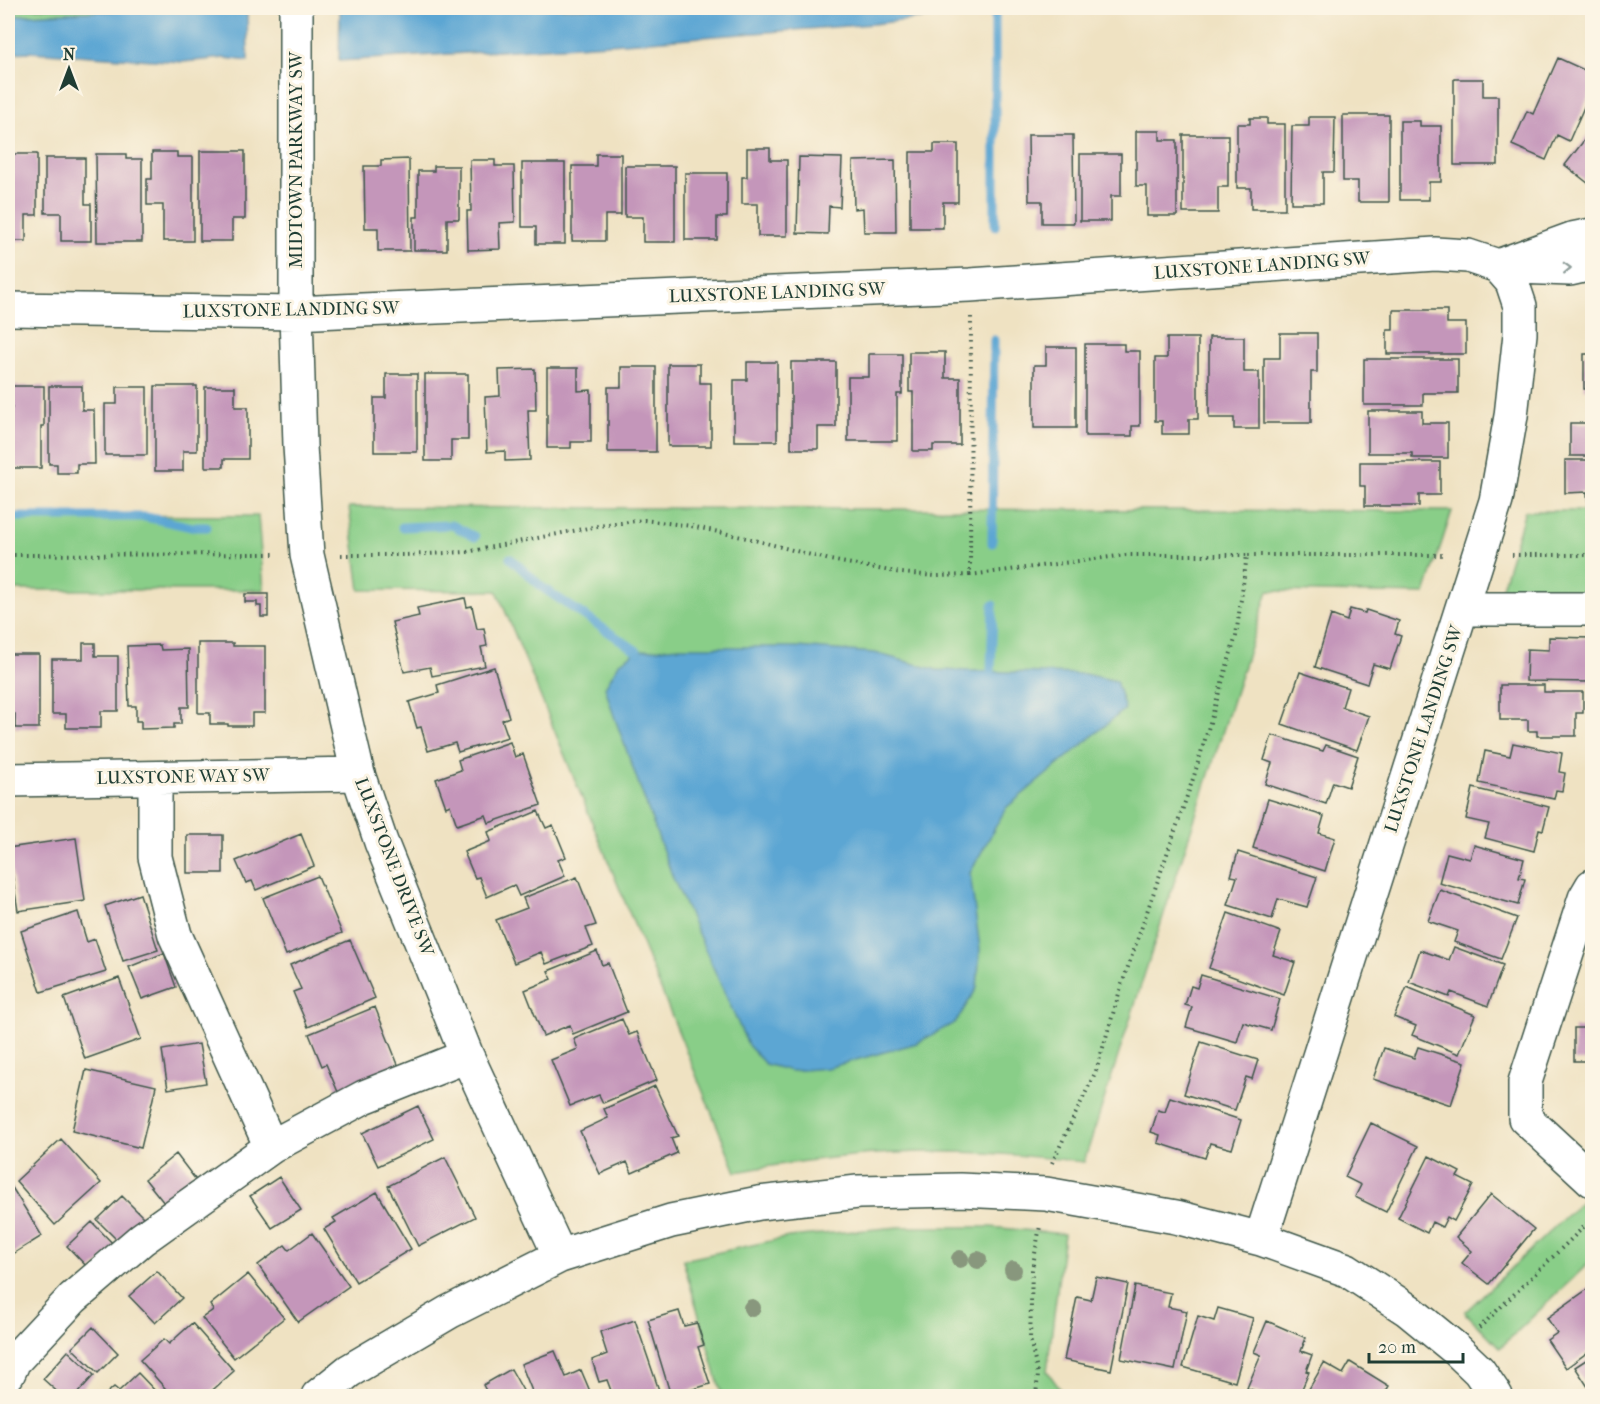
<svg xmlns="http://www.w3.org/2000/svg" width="1600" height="1404" viewBox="0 0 1600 1404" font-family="'IM FELL French Canon',serif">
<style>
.green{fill:#89ce88;stroke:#54865e;stroke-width:1.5}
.water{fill:#5ba6d3;stroke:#3d7284;stroke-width:1.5}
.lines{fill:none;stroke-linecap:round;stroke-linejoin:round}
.stream{stroke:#5ba6d3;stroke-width:9}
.building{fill:#c496ba}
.minor-casing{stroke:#3e5649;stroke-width:36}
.path{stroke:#3e5649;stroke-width:4;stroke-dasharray:1.5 4.5;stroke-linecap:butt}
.minor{stroke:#fff;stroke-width:33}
.tree{fill:#88977d}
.oneway{stroke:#8f9e9a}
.labels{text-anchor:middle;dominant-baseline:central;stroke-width:6;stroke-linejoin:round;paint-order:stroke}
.street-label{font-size:18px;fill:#1f3d34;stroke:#fcf5e5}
</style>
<rect width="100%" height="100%" fill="#fcf5e5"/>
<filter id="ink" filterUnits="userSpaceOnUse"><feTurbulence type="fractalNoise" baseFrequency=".0167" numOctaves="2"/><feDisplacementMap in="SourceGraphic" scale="12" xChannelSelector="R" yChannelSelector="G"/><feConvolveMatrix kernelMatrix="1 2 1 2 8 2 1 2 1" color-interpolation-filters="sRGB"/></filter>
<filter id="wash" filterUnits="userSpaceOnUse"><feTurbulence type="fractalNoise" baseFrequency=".008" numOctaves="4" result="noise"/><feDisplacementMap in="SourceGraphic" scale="24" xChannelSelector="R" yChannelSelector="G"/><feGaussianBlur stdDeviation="1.35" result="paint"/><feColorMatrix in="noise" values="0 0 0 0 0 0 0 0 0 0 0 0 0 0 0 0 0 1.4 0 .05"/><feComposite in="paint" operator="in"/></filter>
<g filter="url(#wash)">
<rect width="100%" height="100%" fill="#efe2c2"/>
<!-- green -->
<path class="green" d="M8 8H166L8 16Z
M349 507 1452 511 1425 594 1268 591 1084 1162C1039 1157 993 1152 947 1152 876 1151 806 1159 736 1172L497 591 360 590Z
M1525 511H1592V594H1500Z
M8 515 258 516 264 590H8Z
M1586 1197 1592 1205V1260L1500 1348 1465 1312Z
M899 1227H990L1064 1234 1047 1371 1065 1396H722L683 1260 789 1237Z"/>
<!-- water -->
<path class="water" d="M166 8H247L248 61 225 58 183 62 30 52 8 53V16Z
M340 8H1013L873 24 624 43 339 61Z
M679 647H797L875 653 937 670 1084 674 1116 681 1125 709 1006 808 970 873 980 949 977 988 956 1022 917 1043 827 1068 791 1071 765 1064 748 1045 673 878 613 713 605 687 620 662 637 651Z"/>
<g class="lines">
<!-- stream -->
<path class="stream" d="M995 8V226
M8 517H146L192 527H207
M402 527 452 525 475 537
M992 543 994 340
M510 558 543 588 637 651
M991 672 993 605"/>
</g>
<g id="blocks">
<!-- building -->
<path class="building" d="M1558 58 1591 73 1590 75 1592 76V89L1569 141 1557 135 1546 160 1512 145 1527 111 1533 114Z
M1454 79H1483V96H1498V165H1454Z
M1343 115H1389V202H1358V181H1343Z
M1309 117H1335L1334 172H1323V203H1291L1292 126H1309Z
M1250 118H1267V124H1285V209H1251V188H1237V124H1250Z
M1400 121H1420V126H1441V182H1429V200H1400Z
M1592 130V179L1589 184 1565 165Z
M1136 131H1160V140H1177V216H1147V186H1136Z
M1028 135H1073L1074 223H1042V201H1029Z
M1183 135H1228V187H1218V213H1183Z
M934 144H958V202H943V228H910V152H934Z
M747 148H770V160H787V236H758V204H742V177H747Z
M200 151H245V219H232V241H200Z
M152 152H177V157H193V241H163V205H147V179H152Z
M8 154H37V215H26V241H8Z
M96 154H126V159H142V242H97Z
M596 154H621V215H605V241H572V166H596Z
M1080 154H1121V196H1111V221H1080Z
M799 157 842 158 840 207 829 206 828 234 797 233Z
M45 158H85V204H91V241H61V213H45Z
M409 159 410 251H378V228H365L364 166H381V160Z
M470 160H495V166H514L515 222 499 223 500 249 468 250 467 211H471Z
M895 160 896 232H864L863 208 854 209 853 161Z
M522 163H565V244H536V227H522Z
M434 166H459V219H447V250H414V217H418V171H434Z
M625 166H675V242H643V217H625Z
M685 173H727V217H717V240H685Z
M1393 310H1447V323H1466V354H1387V330H1393Z
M1280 333H1317V372H1311V423H1264V358H1280Z
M1209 337H1244V372H1259V429H1234V418H1209Z
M1167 338H1198V419H1189V434H1162V421H1155V358H1167Z
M1085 344H1124V351H1140V426H1132V436H1085Z
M1046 347H1076V428H1034V365H1046Z
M909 352H945V378H960V445H933V451H913V392H909Z
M869 354H902V394H897V441H848V377H869Z
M1584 354H1592V389H1584Z
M1364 359H1458V393H1423V405H1364Z
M747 362H777V441H734V380H747Z
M791 362H836V427H818V449H791Z
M668 364H700V383H711V446H668Z
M621 367H656V452H608V387H621Z
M547 368H578V391L591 390V442H571V448H547Z
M535 369 536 410H528L530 460 505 461V451L487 452 485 397 500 396 499 370Z
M386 374H417V452H374V398H386Z
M425 374H468V440H451V461H425Z
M12 386H44V426H41V468H8V408H12Z
M49 386H82V410H94L95 464H77V473H57V464H49Z
M155 386H197V451H183V471H155Z
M117 387H147V455H105V404H117Z
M205 387H235V407H248V459H224V467H205Z
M1368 411H1422V423H1448V458H1412V453H1368Z
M1590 412H1592V456H1570V423H1590Z
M1565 460H1592V507H1588L1587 492 1565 493Z
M1360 462H1440V495H1419V506H1365V486H1360Z
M245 594H268V617H261V606H257V602H245Z
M465 598 467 607 472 606 477 629 484 628 487 646 481 647 485 666 432 676 430 667 404 672 392 622 419 616 417 608Z
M1350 609 1365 613 1366 610 1399 621 1395 634 1401 636 1390 669 1373 664 1367 684 1315 667 1331 615 1347 621Z
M1549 637 1592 638V682L1526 681 1527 649 1549 650Z
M83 643H95V656H118V711H101V728H66V714H52V659H83Z
M198 643H233V646H265V713H252V726H228V724H210V713H198Z
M160 645 161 650 188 649 189 707H181V724H174V728L141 729V721H136V706H129L127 646Z
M8 650H11V654H39V728H15V714H8Z
M494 667 509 717 502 720 508 737 458 752 455 743 428 751 421 727 417 728 409 702 439 693 437 685Z
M1300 672 1348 688 1342 707 1369 716 1357 750 1282 724Z
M1500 685H1544V692H1583V713H1576V736H1537V731H1528V720H1500Z
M1272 735 1323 751 1326 745 1358 756 1348 787 1333 782 1326 804 1265 784 1272 763 1264 760Z
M510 742 515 757 523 754 541 805 489 823 486 815 457 825 450 805 446 807 436 779 461 770 458 760Z
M1513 743 1562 753 1559 772 1565 773 1562 791 1556 790 1554 799 1479 783 1485 751 1510 756Z
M1473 788 1549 807 1543 830 1539 829 1534 851 1485 838 1489 824 1466 819Z
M1268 799 1324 816 1319 833 1335 838 1325 871 1253 848Z
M538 811 546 828 553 825 566 857 558 860 565 876 519 896 514 885 487 897 479 877 475 878 464 852 491 841 488 832Z
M301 834 314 866 256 890 252 881 246 883 236 861Z
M187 835H223V873H187Z
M76 838 85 901 18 911 8 848Z
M1474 845 1524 859 1519 878 1525 879 1518 905 1439 883 1447 853 1470 859Z
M1238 852 1317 877 1307 907 1278 899 1272 919 1228 905 1237 877 1231 876Z
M318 876 342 933 286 955 263 898Z
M577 877 596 925 586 928 593 946 546 964 541 952 514 963 496 920 527 908 523 898Z
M1440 890 1517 918 1501 959 1454 942 1458 931 1428 921Z
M140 894 158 950 123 961 105 906Z
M78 912 87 942 95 939 106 972 41 992 21 931Z
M1228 913 1281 932 1273 955 1295 962 1284 995 1209 968Z
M350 940 375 998 308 1027 293 992 301 989 290 965Z
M1454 947 1503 965 1488 1006 1451 992 1449 997 1409 982 1420 950 1449 960Z
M597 951 602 965 608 963 627 1012 573 1034 570 1025 543 1036 525 990 552 979 548 971Z
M164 953 176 987 142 999 129 967Z
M1201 975 1280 999 1271 1030 1243 1022 1237 1042 1186 1027 1192 1007 1185 1005 1191 986 1197 988Z
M119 978 141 1039 85 1059 64 998Z
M1407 987 1475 1015 1459 1054 1412 1035 1416 1026 1394 1017Z
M375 1007 399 1067 338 1092 326 1064 322 1066 309 1034Z
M622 1019 629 1035 637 1032 657 1080 603 1103 599 1095 570 1106 551 1060 578 1049 574 1039Z
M1574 1028H1592V1061H1574Z
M1201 1042 1258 1060 1252 1079 1246 1077 1235 1110 1184 1094Z
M199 1044 206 1083 168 1089 162 1050Z
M1418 1047 1465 1062 1451 1105 1373 1079 1384 1048 1414 1058Z
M86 1070 156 1086 141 1148 72 1131Z
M655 1086 678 1136 671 1138 677 1153 632 1173 627 1162 600 1174 580 1131 608 1118 604 1109Z
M1170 1097 1241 1120 1232 1149 1210 1143 1205 1158 1158 1143 1160 1135 1151 1132 1158 1110 1165 1112Z
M418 1106 434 1139 378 1166 362 1133Z
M1371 1123 1418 1146 1386 1212 1355 1197 1361 1185 1345 1177Z
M61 1139 101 1183 55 1225 16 1181Z
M176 1154 199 1184 168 1208 145 1179Z
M1429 1156 1460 1172 1457 1177 1473 1185 1454 1221 1447 1217 1442 1227 1432 1222 1427 1233 1398 1218Z
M445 1157 475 1217 418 1246 388 1186Z
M279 1177 301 1210 272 1228 250 1196Z
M8 1181 42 1236 8 1257Z
M377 1192 411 1249 356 1282 324 1229 336 1222 333 1218Z
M1491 1194 1534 1229 1489 1284 1462 1263 1472 1251 1456 1237Z
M122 1196 144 1218 119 1242 97 1220Z
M92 1222 116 1247 91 1271 67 1246Z
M312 1233 349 1286 298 1322 258 1265 285 1245 289 1250Z
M157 1271 182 1298 155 1323 129 1296Z
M248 1274 284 1318 234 1358 202 1318 213 1310 210 1305Z
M1096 1277 1128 1284 1111 1370 1064 1360 1077 1297 1091 1300Z
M1135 1286 1171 1293 1168 1307 1187 1311 1175 1370 1121 1359Z
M1592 1286V1349L1566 1368 1547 1340 1557 1333 1547 1318Z
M1218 1308 1253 1318 1235 1382 1183 1367 1198 1316 1214 1321Z
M679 1311 684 1326 697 1323 704 1345 698 1347 710 1384 671 1396 648 1320Z
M635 1320 661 1396H613L607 1380 599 1382 592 1360 607 1354 600 1332Z
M1267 1321 1306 1338 1301 1351 1312 1355 1306 1371 1309 1372 1299 1396H1268L1247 1388 1261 1355 1254 1352Z
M192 1323 234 1371 206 1396H172L140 1360 164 1339 169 1344Z
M93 1327 118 1353 98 1373 72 1348Z
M68 1351 94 1375 75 1396H62L43 1379Z
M555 1351 566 1377 581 1370 592 1396H547L545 1393 534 1396 521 1364Z
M1592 1356V1393L1575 1367Z
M1350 1362 1389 1386 1383 1396H1305L1324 1363 1343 1374Z
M511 1369 526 1396H489L483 1385Z
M138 1373 160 1396H104L114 1387 119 1391Z"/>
</g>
</g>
<g filter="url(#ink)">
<use href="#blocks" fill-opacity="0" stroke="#3e5649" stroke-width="1.5"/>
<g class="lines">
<!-- minor casing -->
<g class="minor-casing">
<path id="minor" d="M296 8V313L300 446 307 555 358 774 381 842 467 1056 560 1256
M1498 266 1572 239 1592 235
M1515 267 1570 269 1592 264
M8 309 296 313 338 311 970 285 1435 254 1468 256 1498 266 1512 282 1520 306V334L1511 416 1496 501 1261 1239
M1462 609H1592
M155 778V857L175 935 271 1147
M8 780 358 774
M1592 886 1585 898 1525 1082V1118L1592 1180
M8 1374 14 1361 73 1298 142 1239 271 1147 364 1097 467 1056
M318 1396 349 1371 449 1312 560 1256 671 1221 759 1203 858 1192 960 1190 1046 1194 1176 1217 1261 1239 1347 1270 1408 1310 1457 1350 1479 1371 1496 1396"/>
</g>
<!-- path -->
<path class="path" d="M971 317 970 575 1126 555H1247
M8 555 276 554
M341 555H405L467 552 598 526 644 520 691 526 751 539 830 560 901 573 936 576 970 575
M1512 555H1592
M1052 1163 1096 1071 1121 987 1194 776 1236 636 1247 555H1445
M1479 1328 1592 1219
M1036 1396 1038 1375 1030 1339 1032 1270 1040 1226"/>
<!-- minor -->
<use href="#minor" class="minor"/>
</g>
<!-- trees -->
<g class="tree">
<circle cx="960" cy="1259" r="9"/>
<circle cx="978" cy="1260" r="9"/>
<circle cx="1013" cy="1270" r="9"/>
<circle cx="752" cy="1308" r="9"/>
</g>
<!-- one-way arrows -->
<defs><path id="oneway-chevron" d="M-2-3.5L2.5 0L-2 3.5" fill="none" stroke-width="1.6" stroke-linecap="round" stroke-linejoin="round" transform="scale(1.5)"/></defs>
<use class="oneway" href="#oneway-chevron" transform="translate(1567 268) rotate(-2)"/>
</g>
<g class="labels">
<!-- street labels -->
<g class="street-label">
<text transform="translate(296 160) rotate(-90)">MIDTOWN PARKWAY SW</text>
<text transform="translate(1262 266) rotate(-4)">LUXSTONE LANDING SW</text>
<text transform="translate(777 293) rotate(-2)">LUXSTONE LANDING SW</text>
<text transform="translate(291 310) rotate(-1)">LUXSTONE LANDING SW</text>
<text transform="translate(1424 729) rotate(-72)">LUXSTONE LANDING SW</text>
<text transform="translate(183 777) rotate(-1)">LUXSTONE WAY SW</text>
<text transform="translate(394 867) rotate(69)">LUXSTONE DRIVE SW</text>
</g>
</g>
<!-- margin -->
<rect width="1600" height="1404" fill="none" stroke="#fcf5e5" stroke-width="30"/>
<!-- north arrow -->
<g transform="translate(69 69)" stroke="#fcf5e5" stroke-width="4.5" paint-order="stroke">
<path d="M0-4.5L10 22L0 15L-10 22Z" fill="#1f3d34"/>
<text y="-9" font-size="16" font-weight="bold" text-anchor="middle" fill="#1f3d34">N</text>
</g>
<!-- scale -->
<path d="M1369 1353v9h94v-9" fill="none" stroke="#1f3d34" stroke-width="3"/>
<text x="1378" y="1353" font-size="18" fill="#1f3d34" stroke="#fcf5e5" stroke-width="4.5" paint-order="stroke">20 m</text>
</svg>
